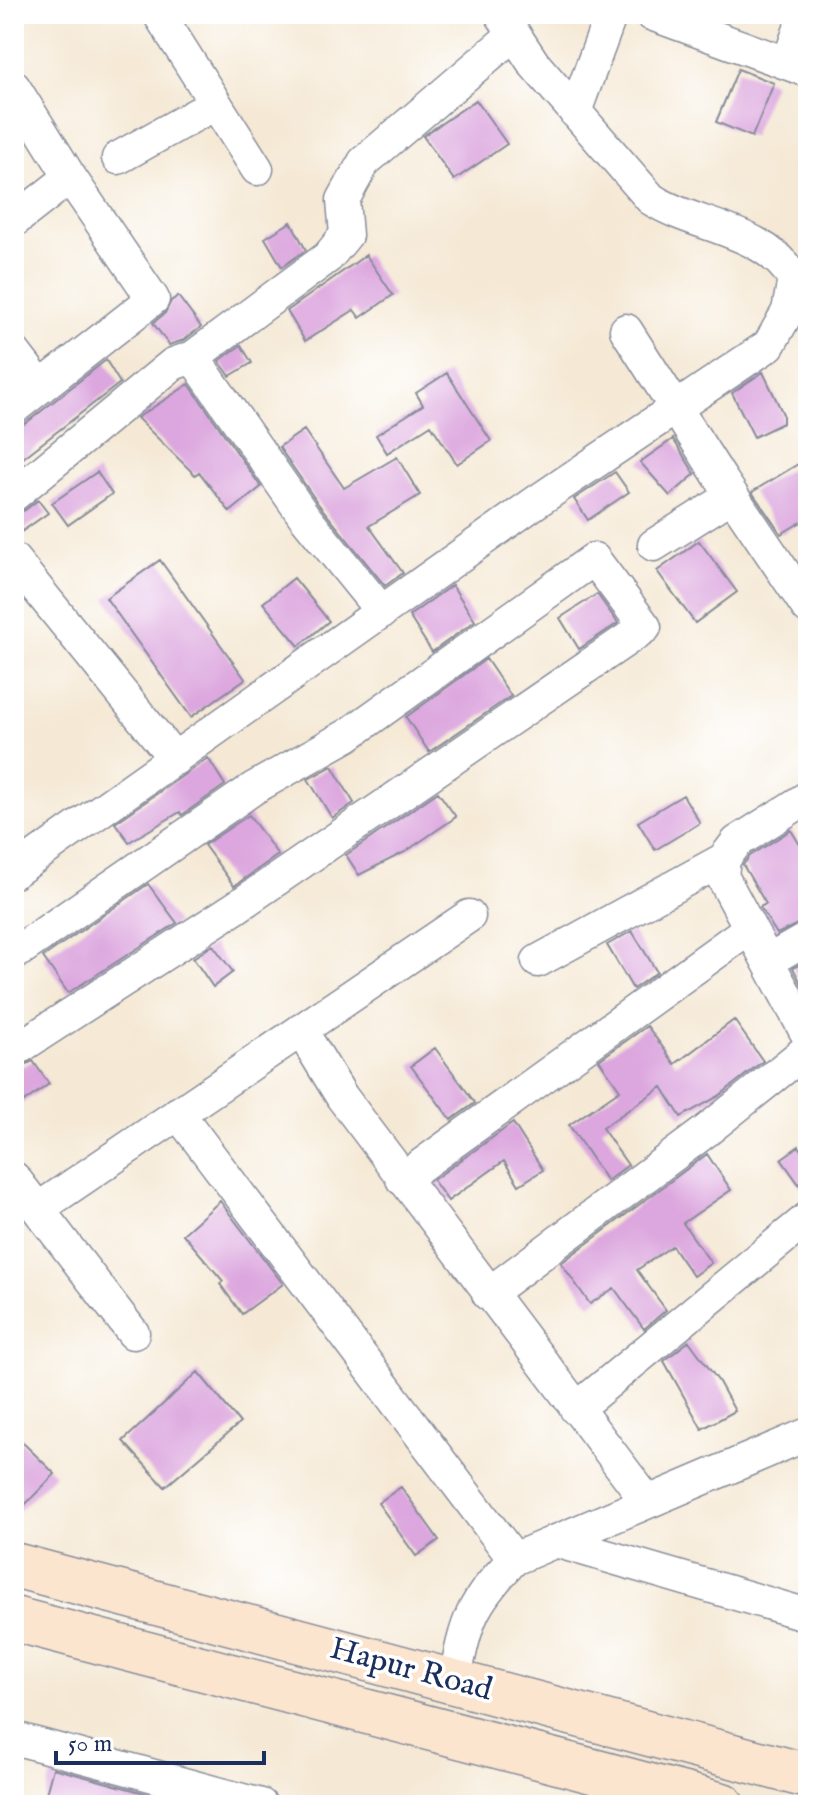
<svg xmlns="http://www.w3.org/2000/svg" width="822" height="1819" viewBox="0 0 822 1819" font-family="'IM FELL English',serif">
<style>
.building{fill:#dca6de}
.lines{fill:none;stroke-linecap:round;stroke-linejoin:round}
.street-casing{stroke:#888c9a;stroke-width:35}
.secondary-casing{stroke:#888c9a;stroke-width:47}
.street{stroke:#fff;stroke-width:32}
.secondary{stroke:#fbe5cf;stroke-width:44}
.labels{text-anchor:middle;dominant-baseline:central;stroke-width:7;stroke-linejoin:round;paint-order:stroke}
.street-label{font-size:32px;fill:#1b2f5e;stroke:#fff}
</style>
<rect width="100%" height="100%" fill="#fff"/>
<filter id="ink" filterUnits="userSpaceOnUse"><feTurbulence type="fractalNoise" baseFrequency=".0125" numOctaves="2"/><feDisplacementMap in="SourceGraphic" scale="16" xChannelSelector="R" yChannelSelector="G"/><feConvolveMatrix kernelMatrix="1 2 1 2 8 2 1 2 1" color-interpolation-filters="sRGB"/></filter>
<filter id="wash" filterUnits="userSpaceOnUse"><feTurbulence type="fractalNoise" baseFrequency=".006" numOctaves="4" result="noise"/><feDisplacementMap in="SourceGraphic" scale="32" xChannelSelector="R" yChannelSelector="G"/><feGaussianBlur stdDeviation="1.8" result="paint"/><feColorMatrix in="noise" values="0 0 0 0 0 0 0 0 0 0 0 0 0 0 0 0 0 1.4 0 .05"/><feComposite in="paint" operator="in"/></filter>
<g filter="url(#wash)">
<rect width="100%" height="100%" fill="#f5e9d5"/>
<g id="blocks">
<!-- building -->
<path class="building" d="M738 69 774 83 752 137 716 122Z
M476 100 507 144 454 180 423 136Z
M291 222 306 250 282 267 265 238Z
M366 255 393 295 360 318 354 310 305 341 287 311Z
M178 296 201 327 184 340 169 345 153 323 165 313 171 301Z
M241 345 252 363 230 376 219 361Z
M106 360 120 383 14 465V427L26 423Z
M763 372 783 414V423L754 437 732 393Z
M447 373 491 441 457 464 431 425 387 453 376 435 423 405 416 393Z
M189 384 261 487 230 512 199 472 195 475 137 418Z
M304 430 344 488 397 457 420 495 369 526 403 573 385 586 319 505 279 447Z
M673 439 695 474 670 496 640 462Z
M808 458V518L781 534 752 492Z
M97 472 112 494 68 525 52 503Z
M615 472 629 492 588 520 574 499Z
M38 500 48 513 14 537V514L25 510Z
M699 541 737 592 695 623 657 571Z
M160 560 245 679 191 717 106 598Z
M294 578 329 621 299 646 263 603Z
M452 585 475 621 432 652 409 616Z
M597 594 618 623 579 649 560 618Z
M486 659 511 696 429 752 406 717Z
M208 758 225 785 182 815 180 812 129 842 115 823Z
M332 766 354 803 332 818 308 779Z
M438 792 456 817 405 852 359 875 346 855Z
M683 795 700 823 655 850 638 822Z
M249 815 278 855 234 886 204 845Z
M791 830 808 858V919L777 934 760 907 766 904 743 865 750 856Z
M148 884 177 923 68 993 43 957Z
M632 931 657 972 633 989 607 945Z
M213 945 233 972 213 987 193 958Z
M808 960V996L793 968Z
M734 1020 763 1061 719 1096 681 1117 662 1087 602 1128 628 1165 607 1181 569 1125 620 1090 599 1060 647 1026 675 1064Z
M435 1048 475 1103 451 1120 411 1066Z
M33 1061 49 1084 14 1109V1070Z
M513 1123 543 1170 519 1185 504 1161 448 1201 433 1180Z
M799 1146 808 1160V1197L781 1159Z
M707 1154 731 1190 683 1223 711 1263 693 1276 672 1246 637 1270 666 1310 644 1329 614 1288 590 1304 561 1263Z
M220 1201 283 1284 242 1314 220 1284 223 1281 183 1234Z
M689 1341 719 1382 735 1411 702 1429 664 1361Z
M198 1372 240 1423 165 1487 123 1441Z
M14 1434 55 1474 14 1516Z
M401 1487 439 1540 416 1556 378 1503Z
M53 1768 188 1805H43Z"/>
</g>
</g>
<g filter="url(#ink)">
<use href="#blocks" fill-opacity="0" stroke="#888c9a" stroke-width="2"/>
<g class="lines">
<!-- street casing -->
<g class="street-casing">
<path id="street" d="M159 14 257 169
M651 14 808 71
M788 63 805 14
M14 87 70 177 153 299 14 408
M575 112 611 14
M118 158 215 104
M14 221 70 177
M626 330 721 479 808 608
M14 352 41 387
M193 357 304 516 382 612
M14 495 173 364 193 357 328 257 346 235 343 200 364 162 514 34
M654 545 732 496
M14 560 175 759
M808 797 737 842 724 859 722 876 808 1036
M14 872 536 502 769 345 788 311 794 279C765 229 697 228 651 199L534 64 501 14
M14 954 254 788 348 735 594 559 645 627 235 908 14 1051
M538 961 724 859
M768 961 808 938
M301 1030 342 1097 647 1501
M178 1113 514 1559
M14 1178 133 1333
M402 1179 750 928
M38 1209 469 916
M488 1294 706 1131 808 1049
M576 1409 808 1218
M555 1541 808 1615
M454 1682C467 1620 469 1606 514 1559L808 1434
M14 1738 261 1805"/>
</g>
<!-- secondary casing -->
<g class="secondary-casing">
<path id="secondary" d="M14 1565 808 1776
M14 1619 722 1805"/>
</g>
<!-- street -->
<use href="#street" class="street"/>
<!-- secondary -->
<use href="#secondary" class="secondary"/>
</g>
</g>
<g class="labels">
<!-- street labels -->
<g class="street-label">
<text transform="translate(411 1670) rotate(15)">Hapur Road</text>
</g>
</g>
<!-- margin -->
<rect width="822" height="1819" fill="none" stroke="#fff" stroke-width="48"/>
<!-- scale -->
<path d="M56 1751v12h208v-12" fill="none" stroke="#1b2f5e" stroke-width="4"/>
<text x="68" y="1751" font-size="24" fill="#1b2f5e" stroke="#ffffff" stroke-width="6" paint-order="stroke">50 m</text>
</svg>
